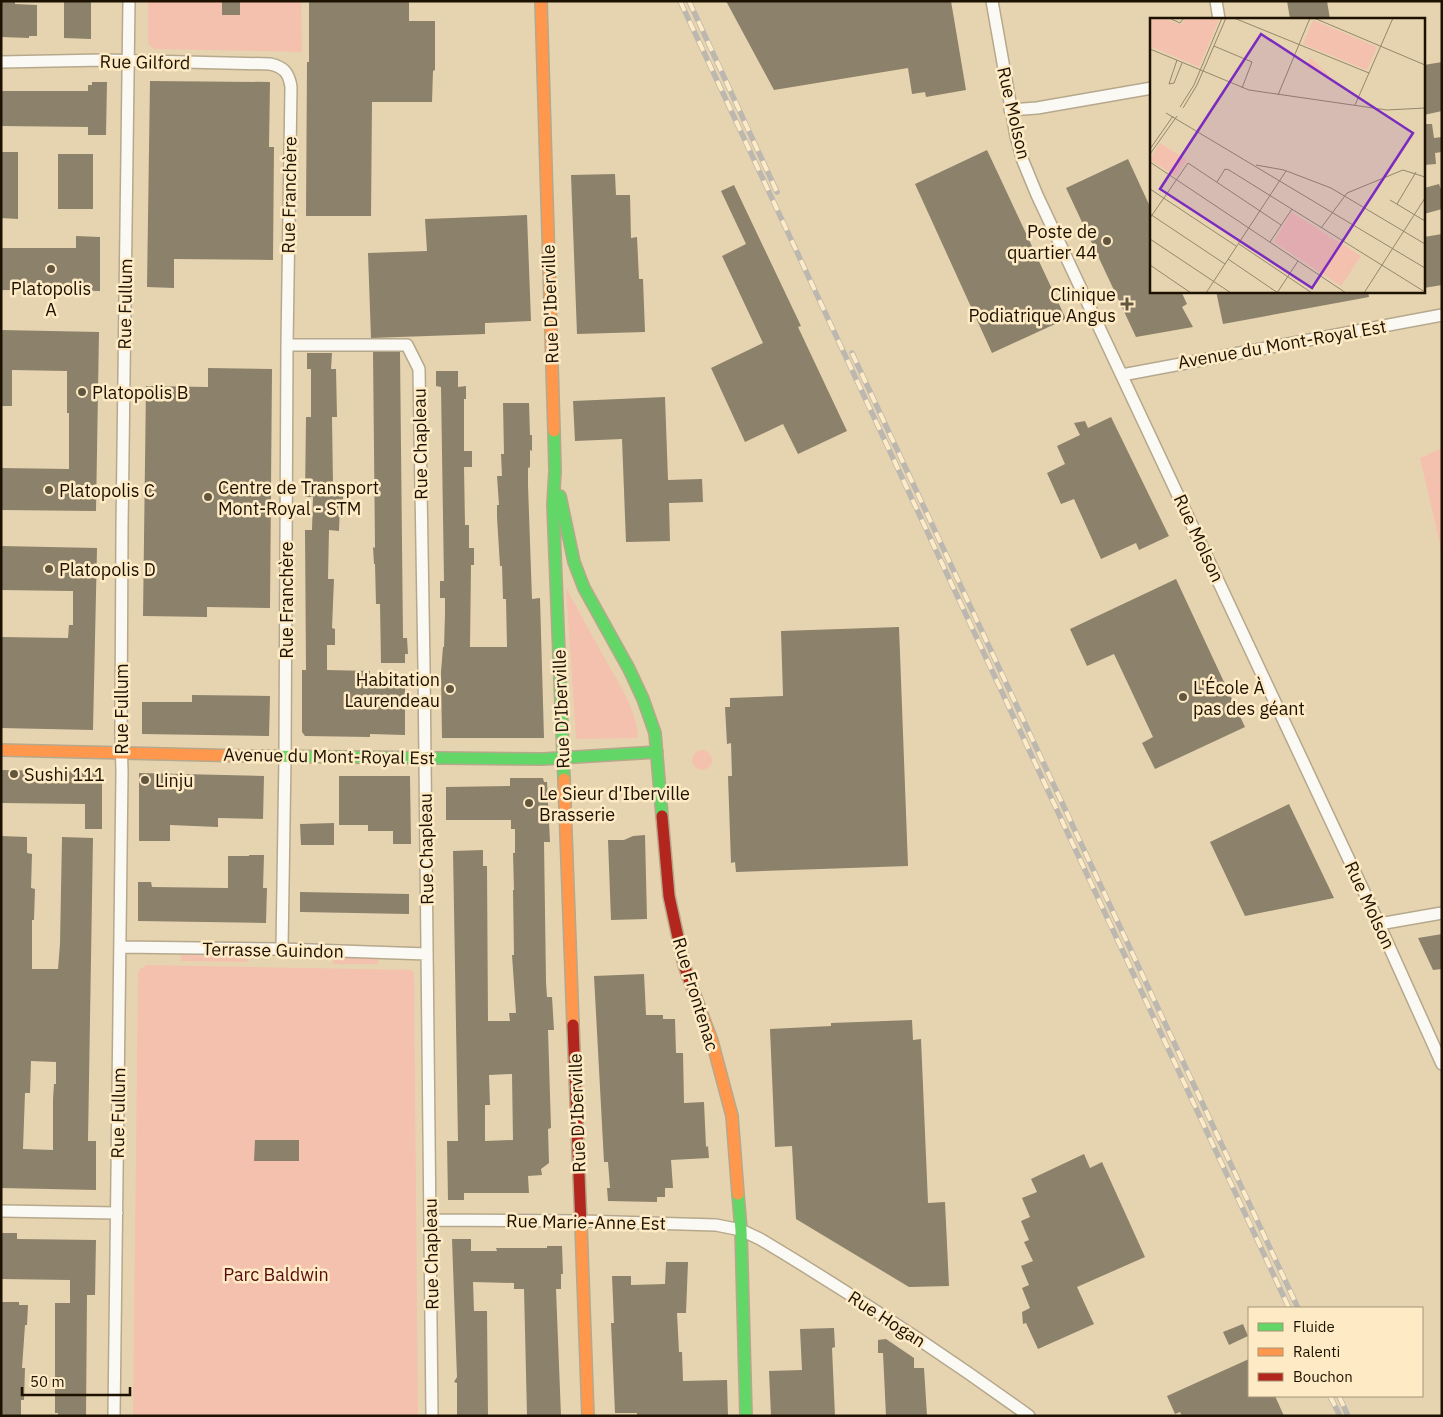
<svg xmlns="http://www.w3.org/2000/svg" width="1443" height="1417" viewBox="0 0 1443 1417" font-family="'IBM Plex Sans',sans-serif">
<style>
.green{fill:#f4c1ae}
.building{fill:#8c816a;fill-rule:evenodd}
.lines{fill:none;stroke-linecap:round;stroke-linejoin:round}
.street-casing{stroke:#b6a88c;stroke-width:14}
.fast-casing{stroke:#b6a88c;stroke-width:14}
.slow-casing{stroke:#b6a88c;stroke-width:14}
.jam-casing{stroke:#b6a88c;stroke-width:14}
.street{stroke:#fbf9f3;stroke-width:11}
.fast{stroke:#63d668;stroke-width:11}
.slow{stroke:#ff974d;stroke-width:11}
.jam{stroke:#b3261e;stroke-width:11}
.rail-casing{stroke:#bdb8af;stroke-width:5.5}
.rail{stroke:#feebc5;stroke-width:4;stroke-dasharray:11;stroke-linecap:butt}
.poi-dot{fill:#63563e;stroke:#feebc5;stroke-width:2}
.labels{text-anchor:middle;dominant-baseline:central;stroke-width:5;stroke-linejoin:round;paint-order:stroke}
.street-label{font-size:18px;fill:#1d1200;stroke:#feebc5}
.poi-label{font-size:18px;fill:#1d1200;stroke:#feebc5;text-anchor:start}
.park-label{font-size:18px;fill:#56080e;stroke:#feebc5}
.inset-road{fill:none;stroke:#96866a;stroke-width:1}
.view{fill:#7b2cbf;fill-opacity:0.15;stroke:#7b2cbf;stroke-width:2.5}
.inset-edge{fill:none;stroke:#1d1200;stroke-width:2.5}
</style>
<rect width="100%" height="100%" fill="#e6d4b1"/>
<!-- green -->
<path class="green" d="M148 1H301L302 52 154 49 149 45 148 41Z
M1442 448V553L1420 458Z
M566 588C577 608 588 628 599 648 613 674 636 706 638 736L637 738 578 739 576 738Z
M692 760a10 10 0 1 1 20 0a10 10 0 1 1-20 0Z
M181 955 248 956V962L181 961Z
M333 958H378V964H333Z
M147 965 411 970 414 973 418 1416H133L138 973 140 969Z"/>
<!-- building -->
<path class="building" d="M1 1H15V4L37 5V36H29V38L1 37Z
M64 1H91V39L64 38Z
M222 1H240V15H222Z
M309 1H409V21H435V70L433 71 432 102H372L371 216H306L307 62H309Z
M726 1H951L966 90 926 97 925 92 912 94 908 68 774 90Z
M1287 1H1327L1330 19H1290Z
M1442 62V111L1424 115V65Z
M150 81 270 82 269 147H274L273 260 174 259V288L147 287Z
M92 82H107L106 135H88V127L1 126V91H88V85H92Z
M1424 124H1432L1434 138 1442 137V152L1435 153 1436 164 1424 165Z
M987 150 1066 319 992 353 915 184Z
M1 152H18V219L1 218Z
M58 154H93V209H58Z
M1128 159 1152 211V291H1181L1187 304 1182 307 1193 327 1136 337 1066 188Z
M615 174 616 195H630L631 238 637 237 639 279H643L645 332 577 334 571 175Z
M1439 184 1442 192V209L1424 214V188Z
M734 185 801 326 798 327 847 431 798 454 783 424 745 442 711 368 763 343 722 256 746 244 721 191Z
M527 215 531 321 485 323V334L371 338 368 253 427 251 425 219Z
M1442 234V285L1424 288V237Z
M76 236 100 237V291L1 290V248H76Z
M1216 291H1368L1369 297 1223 324Z
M1 330 99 332 96 511 1 510V468L69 469V413H67V371L12 370V406H1Z
M373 352H400L403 638H407L408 654H405V663H381L380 604H376L375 564H374L373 547 375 548Z
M307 353H332L331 369H336L337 417H332L333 485 334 488H343V505H340L339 531 329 530 328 579H334L332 628 335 629V645H327V670L370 671V684H405V735L370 734V737L305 736 302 732V670H306L305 530H312L313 497H305L306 417H311V369H307Z
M208 368 272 369 270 608 207 607V617L143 616 146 386 208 387Z
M436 371H458V387L466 386V399H464V451H472V467H464L465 525H469V548H474V565H471L470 647H507L506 599H503L502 566H500L497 517V505H499L497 476H502L501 454H504L503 403H529L530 435H532V451L530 450V467L528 468V485L532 599 540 598 544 738H442L441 672 443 647H444L445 614V598H440V581H444L441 387 436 386Z
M665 397 668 480 702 479 703 502 669 503 670 541 626 542 622 439 575 441 573 401Z
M1111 417 1169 536 1139 550 1136 543 1101 559 1074 499 1061 504 1047 473 1065 464 1057 446 1080 435 1074 423 1085 421 1088 428Z
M1 546 97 548 93 730 1 728V637L68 638 69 625H73V591L1 590Z
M1176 579 1245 727 1155 769 1142 743 1153 737 1114 654 1087 666 1070 629Z
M899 627 908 866 736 872 735 862 731 863 728 776H732L731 743 727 744 725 707H730V698L783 696 781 631Z
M192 695 270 696 269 736 142 734V702H192Z
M1 770 102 772V829H85V804L1 803Z
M139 773 264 776 263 819 218 818V827L170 825V841H139Z
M339 776H410L411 844H393V831H368V825H339Z
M510 778H543L544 782H547L550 842H544L546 982 547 997H552L554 1030H548L551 1128 548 1129 549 1163 541 1169 542 1175 528 1176 529 1193H464V1200H448L447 1141H458L453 851 483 850V866H487L488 1021H510L509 1013H516L512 955H514L513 890H514L513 853H515V829H511V820H446V787L510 786ZM512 1074 513 1140 485 1141V1105H490L489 1075Z
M1289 804 1334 898 1245 916 1210 842Z
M334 823V845H301L300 824Z
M645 835 647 919 611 920 608 840H624L633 836Z
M1 836 27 837V853L32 854 31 888 35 889 34 920H32V969H58L60 944 62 837 93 838 88 1141H96V1190L1 1188ZM31 1061 56 1062V1084H54L53 1099V1150L23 1149 25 1093H30Z
M249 855H264L263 888H267L266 923 138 921V882H151L152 887 228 888V856H249Z
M300 892 409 894V914L300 912Z
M1442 934V969L1433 970 1418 938Z
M644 974 646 1015H663V1019H675L676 1053H683L684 1103 704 1102 706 1147 708 1146 709 1158 671 1160 673 1188H665V1197H657V1202L608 1201 607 1188H610L608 1162H604L594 976Z
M912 1020 913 1040 921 1039 928 1203 945 1202 949 1286 909 1287 796 1219 792 1146 775 1147 770 1029 831 1026V1023Z
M255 1140H299V1161H254Z
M1084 1154 1090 1168 1102 1162 1145 1257 1077 1287 1094 1324 1038 1349 1026 1323 1023 1324 1022 1312 1030 1308 1022 1288 1029 1285 1021 1266 1033 1261 1024 1242 1029 1240 1021 1221 1030 1217 1022 1198 1037 1192 1031 1179Z
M1 1233H17V1239L96 1240 95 1295H87L86 1416H58V1413H55V1303H70V1280L1 1279Z
M452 1239H471V1251H497L496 1248H547V1246H562L563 1274H561V1289H556L561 1416H527L524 1289H514V1283L473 1282 474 1311H487L488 1416H457V1383L454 1382 457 1377Z
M666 1262H688L686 1313H677L679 1352H682L683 1381 727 1380 728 1416H637V1413H615L611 1323H614L612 1276H631V1285L665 1284Z
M1 1302H19V1305H28L27 1325H25L22 1368H25L24 1400H21V1416H1Z
M1243 1324 1248 1336 1229 1345 1223 1332Z
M834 1328 835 1347 832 1348 835 1416H771L769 1371 802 1370 800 1329Z
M886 1339 914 1358V1368H924L927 1416H886L883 1353H878V1340Z
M1249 1359V1396H1275L1284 1416H1182L1180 1412 1175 1414 1167 1396Z"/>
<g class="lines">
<!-- street casing -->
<g class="street-casing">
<path id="street" d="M992 1 1016 136 1023 161 1037 195 1374 913 1442 1064
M1216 1 1219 19
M1 62 104 60 270 64C284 67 289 73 291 87L287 345 285 757 282 949
M1010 110 1037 108 1152 88
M287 345H407L419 369 424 667 432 1416
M1122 375 1442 315
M1379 924 1442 913
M120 947 282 949 427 954
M1 1211 117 1213
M431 1220 581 1221 716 1225 741 1230 760 1239C852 1294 942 1353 1029 1416
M114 1416 122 773 121 731 122 528 129 1"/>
</g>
<!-- fast casing -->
<g class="fast-casing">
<path id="fast" d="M554 431 555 471 553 505 564 779
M560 496 574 562 584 588 629 669 643 699 655 733 662 816
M247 756 543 759 657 752
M738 1194 741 1230 746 1416"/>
</g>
<!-- slow casing -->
<g class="slow-casing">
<path id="slow" d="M541 1 554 431
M1 750 247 756
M564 779 573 1025
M700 1009 712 1041 732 1116 738 1194
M581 1225 588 1416"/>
</g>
<!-- jam casing -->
<g class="jam-casing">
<path id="jam" d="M662 816 669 896 684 965 700 1009
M573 1025 581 1225"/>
</g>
<!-- street -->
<use href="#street" class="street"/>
<!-- fast -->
<use href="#fast" class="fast"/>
<!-- slow -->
<use href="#slow" class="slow"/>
<!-- jam -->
<use href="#jam" class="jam"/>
<!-- rail casing -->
<g class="rail-casing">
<path id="rail" d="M680 1 1289 1308
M689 1 777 192
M852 353 1298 1308
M1330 1396 1340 1416
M1339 1396 1348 1416"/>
</g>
<!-- rail -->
<use href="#rail" class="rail"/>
</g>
<!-- markers -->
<g class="poi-dot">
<circle cx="1107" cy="241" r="5"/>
<circle cx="51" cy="269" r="5"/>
<path d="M1124.5 296.5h5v5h5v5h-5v5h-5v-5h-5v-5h5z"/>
<circle cx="82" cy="392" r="5"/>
<circle cx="49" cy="490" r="5"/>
<circle cx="208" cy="497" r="5"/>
<circle cx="49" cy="569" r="5"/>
<circle cx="450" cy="689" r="5"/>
<circle cx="1183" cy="697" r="5"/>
<circle cx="14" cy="774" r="5"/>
<circle cx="145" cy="780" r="5"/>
<circle cx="529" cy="803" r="5"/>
</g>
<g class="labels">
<!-- street labels -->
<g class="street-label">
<text transform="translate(145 62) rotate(1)">Rue Gilford</text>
<text transform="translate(1014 113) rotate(77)">Rue Molson</text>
<text transform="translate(289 195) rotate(-89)">Rue Franchère</text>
<text transform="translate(125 304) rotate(-89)">Rue Fullum</text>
<text transform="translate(550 304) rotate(-92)">Rue D'Iberville</text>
<text transform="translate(1282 344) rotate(-10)">Avenue du Mont-Royal Est</text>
<text transform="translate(420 444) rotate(-91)">Rue Chapleau</text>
<text transform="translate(1199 538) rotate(65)">Rue Molson</text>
<text transform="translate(286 600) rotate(-90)">Rue Franchère</text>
<text transform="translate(121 709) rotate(-90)">Rue Fullum</text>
<text transform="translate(561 709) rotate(-92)">Rue D'Iberville</text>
<text transform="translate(329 756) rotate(1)">Avenue du Mont-Royal Est</text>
<text transform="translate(426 849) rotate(-91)">Rue Chapleau</text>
<text transform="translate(1370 905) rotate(65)">Rue Molson</text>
<text transform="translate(273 950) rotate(1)">Terrasse Guindon</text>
<text transform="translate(696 994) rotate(73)">Rue Frontenac</text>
<text transform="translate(118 1113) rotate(-89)">Rue Fullum</text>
<text transform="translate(577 1113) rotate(-92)">Rue D'Iberville</text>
<text transform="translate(586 1222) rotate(1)">Rue Marie-Anne Est</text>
<text transform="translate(431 1254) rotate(-91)">Rue Chapleau</text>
<text transform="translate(887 1319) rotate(33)">Rue Hogan</text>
</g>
<!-- poi labels -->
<g class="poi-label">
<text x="1097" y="231" text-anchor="end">Poste de<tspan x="1097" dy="21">quartier 44</tspan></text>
<text x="51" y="288" text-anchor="middle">Platopolis<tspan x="51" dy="21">A</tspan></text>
<text x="1116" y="294" text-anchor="end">Clinique<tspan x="1116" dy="21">Podiatrique Angus</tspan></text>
<text x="92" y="392">Platopolis B</text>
<text x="218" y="487">Centre de Transport<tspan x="218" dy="21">Mont-Royal - STM</tspan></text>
<text x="59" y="490">Platopolis C</text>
<text x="59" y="569">Platopolis D</text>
<text x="440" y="679" text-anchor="end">Habitation<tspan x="440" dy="21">Laurendeau</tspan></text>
<text x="1193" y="687">L'École À<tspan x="1193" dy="21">pas des géant</tspan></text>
<text x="24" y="774">Sushi 111</text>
<text x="155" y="780">Linju</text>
<text x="539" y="793">Le Sieur d'Iberville<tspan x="539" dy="21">Brasserie</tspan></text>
</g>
<!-- park labels -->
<g class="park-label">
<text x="276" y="1274">Parc Baldwin</text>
</g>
</g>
<!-- overview -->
<g transform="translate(1150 18)">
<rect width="275" height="275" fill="#e6d4b1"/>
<path d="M0 0H14L31 7 36 0H70L49 49 0 28ZM163 2 227 29 217 52 153 26ZM160 39 181 59 158 50ZM10 125 37 142 26 158 0 142ZM141 194 211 238 191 268 124 224Z" fill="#f4c1ae"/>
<path class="inset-road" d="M19 0 30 5 34 0M84 0 219 55M164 0 275 47M64 28 102 44 92 70M0 31 99 72 237 92 275 90M27 42 19 66 24 65 32 45M128 77 160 0M205 87 243 0M30 89 44 67 72 0M33 90 47 67 76 0M16 95 275 250M0 131 23 98M0 136 27 98M0 144 196 275M106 147 134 152 181 170 275 226M67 164 75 151 79 152 275 274M0 171 86 228M240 182 275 203M247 186 266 154M0 196 75 246M0 200 38 145 131 207M171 210 197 175 253 152 275 159M0 221 81 275M120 224 142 191M89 226 162 275M78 241 128 275M0 247 41 275M56 275 136 153M127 275 148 243M214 275 275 180"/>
<path class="view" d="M111 16 263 115 162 270 10 171Z"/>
<rect width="275" height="275" class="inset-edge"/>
</g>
<!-- border -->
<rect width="1443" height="1417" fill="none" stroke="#1d1200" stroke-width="5"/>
<!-- legend -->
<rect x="1248" y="1307" width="175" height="90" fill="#feebc5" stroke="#a49476"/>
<rect x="1258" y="1323" width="25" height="8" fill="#63d668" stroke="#a49476"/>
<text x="1293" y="1332" font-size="15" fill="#1d1200">Fluide</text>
<rect x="1258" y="1348" width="25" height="8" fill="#ff974d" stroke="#a49476"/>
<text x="1293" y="1357" font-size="15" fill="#1d1200">Ralenti</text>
<rect x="1258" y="1373" width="25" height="8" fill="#b3261e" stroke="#a49476"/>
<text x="1293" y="1382" font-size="15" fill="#1d1200">Bouchon</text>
<!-- scale -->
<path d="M22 1387v8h108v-8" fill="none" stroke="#1d1200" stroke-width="2.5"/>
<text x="30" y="1387" font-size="15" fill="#1d1200" stroke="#feebc5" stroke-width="4" paint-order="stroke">50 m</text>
</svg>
